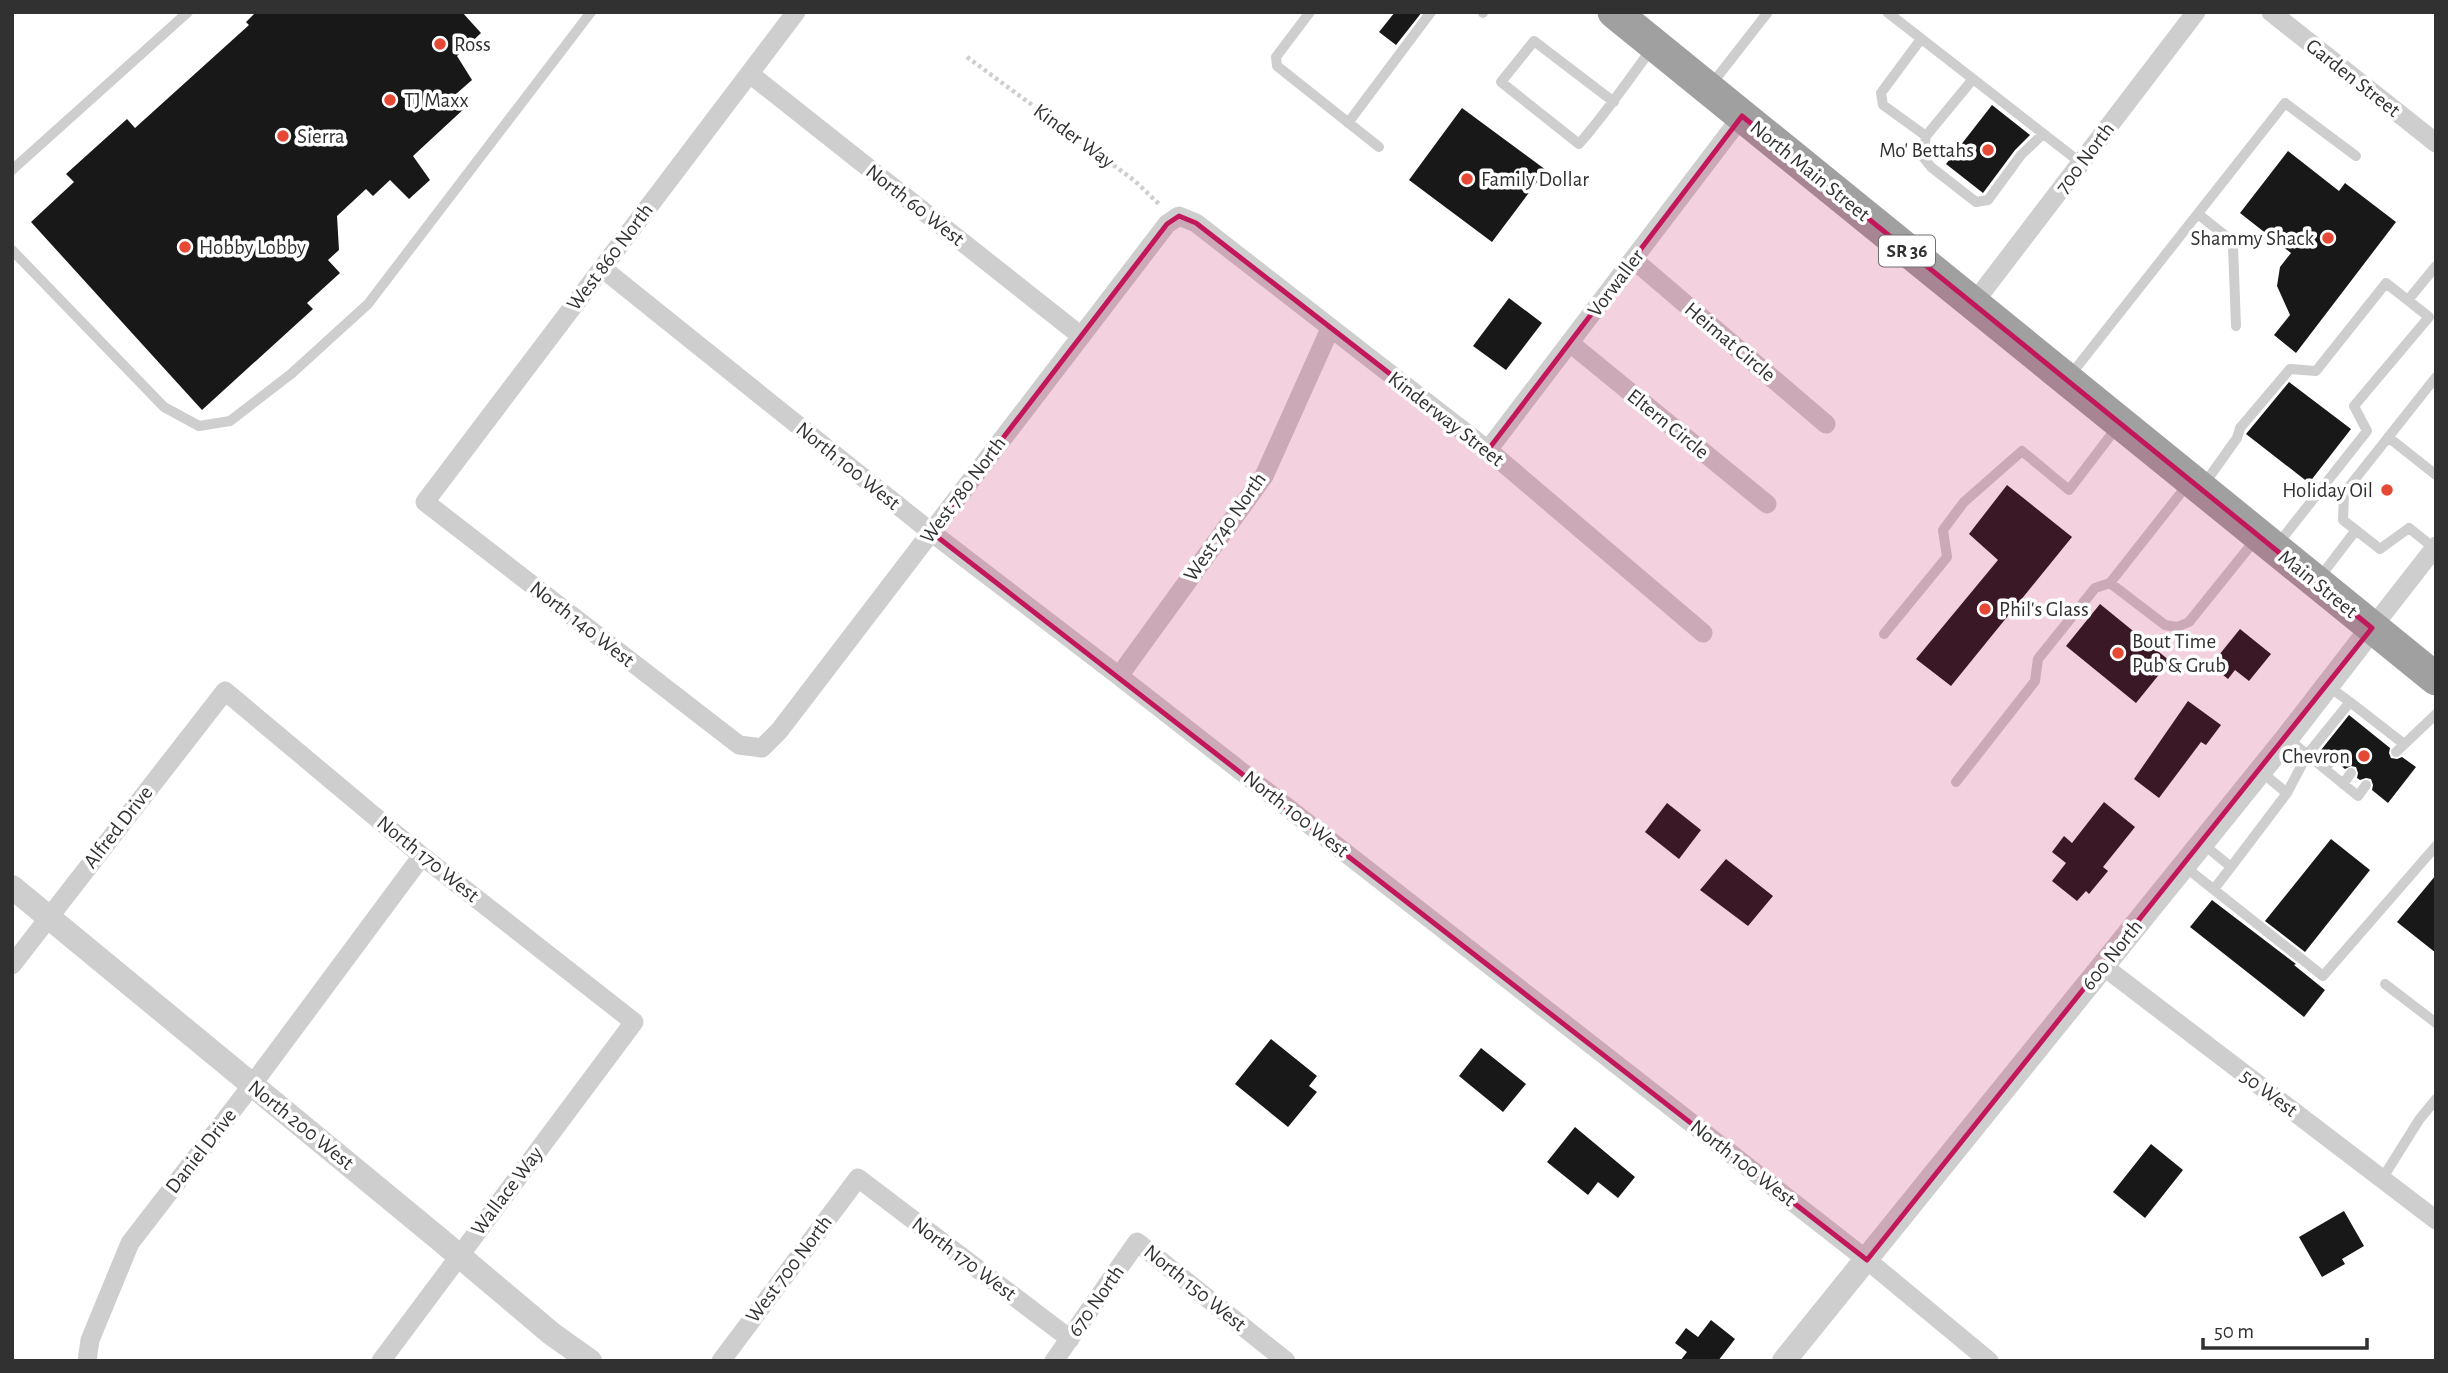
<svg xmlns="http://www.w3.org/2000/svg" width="2448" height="1373" viewBox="0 0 2448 1373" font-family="'Alegreya Sans',sans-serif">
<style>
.building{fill:#181818}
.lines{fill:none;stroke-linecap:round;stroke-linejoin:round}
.path{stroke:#cecece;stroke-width:4.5;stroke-dasharray:3.5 3.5;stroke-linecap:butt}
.service{stroke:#cecece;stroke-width:10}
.minor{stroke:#cecece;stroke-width:19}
.tertiary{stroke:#cecece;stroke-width:24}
.trunk{stroke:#a0a0a0;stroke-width:33}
.marked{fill:#c2185b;fill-opacity:0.2;stroke:#c2185b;stroke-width:5;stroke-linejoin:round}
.poi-dot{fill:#e54935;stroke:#fff;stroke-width:2.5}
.labels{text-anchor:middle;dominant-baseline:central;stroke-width:7;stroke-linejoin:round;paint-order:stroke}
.shield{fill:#fff;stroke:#6f6f6f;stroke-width:2}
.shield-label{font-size:19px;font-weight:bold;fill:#313131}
.poi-label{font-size:21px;fill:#313131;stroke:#fff;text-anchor:start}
.street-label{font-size:21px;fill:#313131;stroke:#fff}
</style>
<rect width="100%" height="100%" fill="#fff"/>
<!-- building -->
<path class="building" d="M256 12H462L481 33 457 56 472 80 456 94 467 106 413 156 430 180 409 199 390 180 373 196 366 189 337 216 339 250 328 260 340 273 307 303 313 309 202 410 31 222 74 182 66 174 127 119 135 128 249 25 246 22Z
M1395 12H1422L1396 45 1379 32Z
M1992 105 2030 135 2015 150 1983 193 1946 164Z
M1462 108 1546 170 1492 242 1409 180Z
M2288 151 2339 191 2345 183 2396 222 2296 353 2274 335 2290 315 2277 286 2280 267 2291 253 2240 213Z
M1509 298 1542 323 1506 370 1473 346Z
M2289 382 2351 429 2309 483 2246 434Z
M2007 485 2072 537 1951 686 1916 659 1998 560 1969 534Z
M2100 604 2170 661 2136 703 2066 646Z
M2240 629 2271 654 2249 681 2235 670 2228 679 2211 665Z
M2188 701 2221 725 2206 745 2201 742 2159 798 2134 779Z
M2349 715 2390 748 2389 753 2391 758 2397 759 2402 757 2416 767 2388 803 2372 790 2373 785 2371 779 2366 778 2360 780 2357 778 2358 773 2356 767 2351 766 2345 769 2339 764 2340 757 2337 753 2331 752 2327 754 2321 750Z
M2104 802 2135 827 2103 867 2108 871 2089 894 2086 891 2077 901 2052 881 2066 863 2052 852 2064 836 2072 843Z
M1667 803 1701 830 1679 859 1645 832Z
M2331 839 2370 870 2305 952 2265 921Z
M1726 859 1773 896 1748 926 1700 890Z
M2436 875V953L2397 922Z
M2212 900 2296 964 2294 965 2325 990 2304 1017 2190 927Z
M1271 1039 1317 1076 1309 1086 1317 1092 1288 1127 1235 1084Z
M1481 1048 1526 1084 1503 1112 1459 1076Z
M1575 1127 1635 1177 1618 1198 1598 1182 1588 1195 1547 1162Z
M2151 1144 2183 1170 2145 1218 2113 1192Z
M2344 1211 2364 1246 2342 1259 2345 1264 2322 1277 2299 1237Z
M1711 1320 1735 1339 1718 1361H1680L1687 1352 1675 1343 1686 1328 1698 1337Z"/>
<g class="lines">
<!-- path -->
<path class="path" d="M967 57 1135 181 1160 205"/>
<!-- service -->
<path class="service" d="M1310 12 1276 57 1277 66 1379 147
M1887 12 2081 163
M1483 13V12
M1921 39 1881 93 1883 105 1926 136
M1973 79 1926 136 1923 157 1931 167 1976 202 1988 200 2021 155 2043 134
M1711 85 1768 12
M1614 102 1534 41 1501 82 1579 144C1606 113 1628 81 1652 48
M1348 123 1431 12
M12 170 188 12
M2198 214 2227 237 2233 246 2236 326
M12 250 164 407 199 426 230 421 291 374 368 304 591 12
M2408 300 2436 266
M2069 377 2285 103 2356 156
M2388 437 2436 475
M2205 483 2237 438 2240 428 2290 369 2316 371 2386 283 2429 317 2354 406 2367 431 2277 545
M2434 548 2409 528 2380 549 2343 520 2344 493 2436 377
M2320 577 2356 530
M2110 583 2165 625 2177 627 2189 622 2255 540
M1884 634 1947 557 1943 530 1964 502 2022 451 2069 490 2117 427
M2328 686 2350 702
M2287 738 2358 796 2366 785
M2396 752 2436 714
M2325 769 2333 759
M2260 771 2287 793
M1956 782 2035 681 2038 659 2095 588 2110 583 2188 484
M2343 784 2351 773
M2203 844 2231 867 2287 793 2307 755 2350 702 2404 744
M2184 866 2323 976 2436 846
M2214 889 2231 867
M2385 984 2436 1023
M2382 1179 2419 1120 2436 1099"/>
<!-- minor -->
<path class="minor" d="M796 12 425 502 739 745 762 748 779 731 1167 224 1179 216 1196 223 1488 450 1703 633
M2271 12 2436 143
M750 74 1081 336
M1634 260 1826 424
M602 268 931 532 1119 676 1867 1260 1989 1361
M1973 304 2196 12
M1570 343 1767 504
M1488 450 1742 116
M2372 628 2436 546
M1119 676 1264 476 1330 329
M12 965 225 691 422 856 634 1022 381 1361
M2103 966 2436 1220
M87 1361 90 1340 130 1243 252 1085 422 856
M721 1361 858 1178 1070 1339
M1054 1361 1137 1242 1286 1361"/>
<!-- tertiary -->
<path class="tertiary" d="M12 887 438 1238 552 1334 590 1361
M1784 1361 2287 738 2372 628"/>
<!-- trunk -->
<path class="trunk" d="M1614 12 2436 679"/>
</g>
<!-- marked area -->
<path class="marked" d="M1742 116 2372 628 1867 1260 931 532 1167 224 1179 216 1196 223 1488 450Z"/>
<!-- markers -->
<g class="poi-dot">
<circle cx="440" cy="44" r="7"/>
<circle cx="390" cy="100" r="7"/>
<circle cx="283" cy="136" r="7"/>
<circle cx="1988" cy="150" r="7"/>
<circle cx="1467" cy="179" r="7"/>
<circle cx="2328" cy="238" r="7"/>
<circle cx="185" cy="247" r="7"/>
<circle cx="2387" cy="490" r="7"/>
<circle cx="1985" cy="609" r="7"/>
<circle cx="2118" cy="653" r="7"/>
<circle cx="2364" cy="756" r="7"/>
</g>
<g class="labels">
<!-- shield labels -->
<rect class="shield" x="1879" y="235.5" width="56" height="31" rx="5"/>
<g class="shield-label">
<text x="1907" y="251">SR 36</text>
</g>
<!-- poi labels -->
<g class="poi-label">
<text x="454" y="44">Ross</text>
<text x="404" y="100">TJ Maxx</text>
<text x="297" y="136">Sierra</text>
<text x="1974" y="150" text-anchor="end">Mo' Bettahs</text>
<text x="1481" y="179">Family Dollar</text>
<text x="2314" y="238" text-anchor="end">Shammy Shack</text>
<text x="199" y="247">Hobby Lobby</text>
<text x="2373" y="490" text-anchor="end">Holiday Oil</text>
<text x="1999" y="609">Phil's Glass</text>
<text x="2132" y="641">Bout Time<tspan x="2132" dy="24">Pub &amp; Grub</tspan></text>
<text x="2350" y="756" text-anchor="end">Chevron</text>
</g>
<!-- street labels -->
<g class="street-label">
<text transform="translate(2353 78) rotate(38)">Garden Street</text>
<text transform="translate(1074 136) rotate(36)">Kinder Way</text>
<text transform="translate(2085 158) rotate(-53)">700 North</text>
<text transform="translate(1810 171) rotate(39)">North Main Street</text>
<text transform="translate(915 205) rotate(38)">North 60 West</text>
<text transform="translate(610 257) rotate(-53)">West 860 North</text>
<text transform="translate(1616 283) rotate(-53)">Vorwaller</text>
<text transform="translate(1730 342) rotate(40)">Heimat Circle</text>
<text transform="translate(1446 419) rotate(38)">Kinderway Street</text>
<text transform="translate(1668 424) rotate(39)">Eltern Circle</text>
<text transform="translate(848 466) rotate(39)">North 100 West</text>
<text transform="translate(963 490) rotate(-53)">West 780 North</text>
<text transform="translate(1225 527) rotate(-55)">West 740 North</text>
<text transform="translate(2318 584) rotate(39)">Main Street</text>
<text transform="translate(582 624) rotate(38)">North 140 West</text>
<text transform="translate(1296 814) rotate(38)">North 100 West</text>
<text transform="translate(118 827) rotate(-52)">Alfred Drive</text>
<text transform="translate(428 859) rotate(39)">North 170 West</text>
<text transform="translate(2112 955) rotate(-51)">600 North</text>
<text transform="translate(2269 1093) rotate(37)">50 West</text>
<text transform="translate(301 1125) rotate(39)">North 200 West</text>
<text transform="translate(201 1151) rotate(-52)">Daniel Drive</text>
<text transform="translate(1743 1163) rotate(38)">North 100 West</text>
<text transform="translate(507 1191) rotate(-53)">Wallace Way</text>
<text transform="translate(964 1259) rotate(37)">North 170 West</text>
<text transform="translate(789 1269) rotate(-53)">West 700 North</text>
<text transform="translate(1195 1288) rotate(39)">North 150 West</text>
<text transform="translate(1096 1301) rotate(-55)">670 North</text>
</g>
</g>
<!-- border -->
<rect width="2448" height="1373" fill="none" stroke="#313131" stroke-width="28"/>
<!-- scale -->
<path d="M2203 1338v10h164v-10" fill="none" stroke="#313131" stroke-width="3.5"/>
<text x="2214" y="1338" font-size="21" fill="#313131" stroke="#ffffff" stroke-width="5" paint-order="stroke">50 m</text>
</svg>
